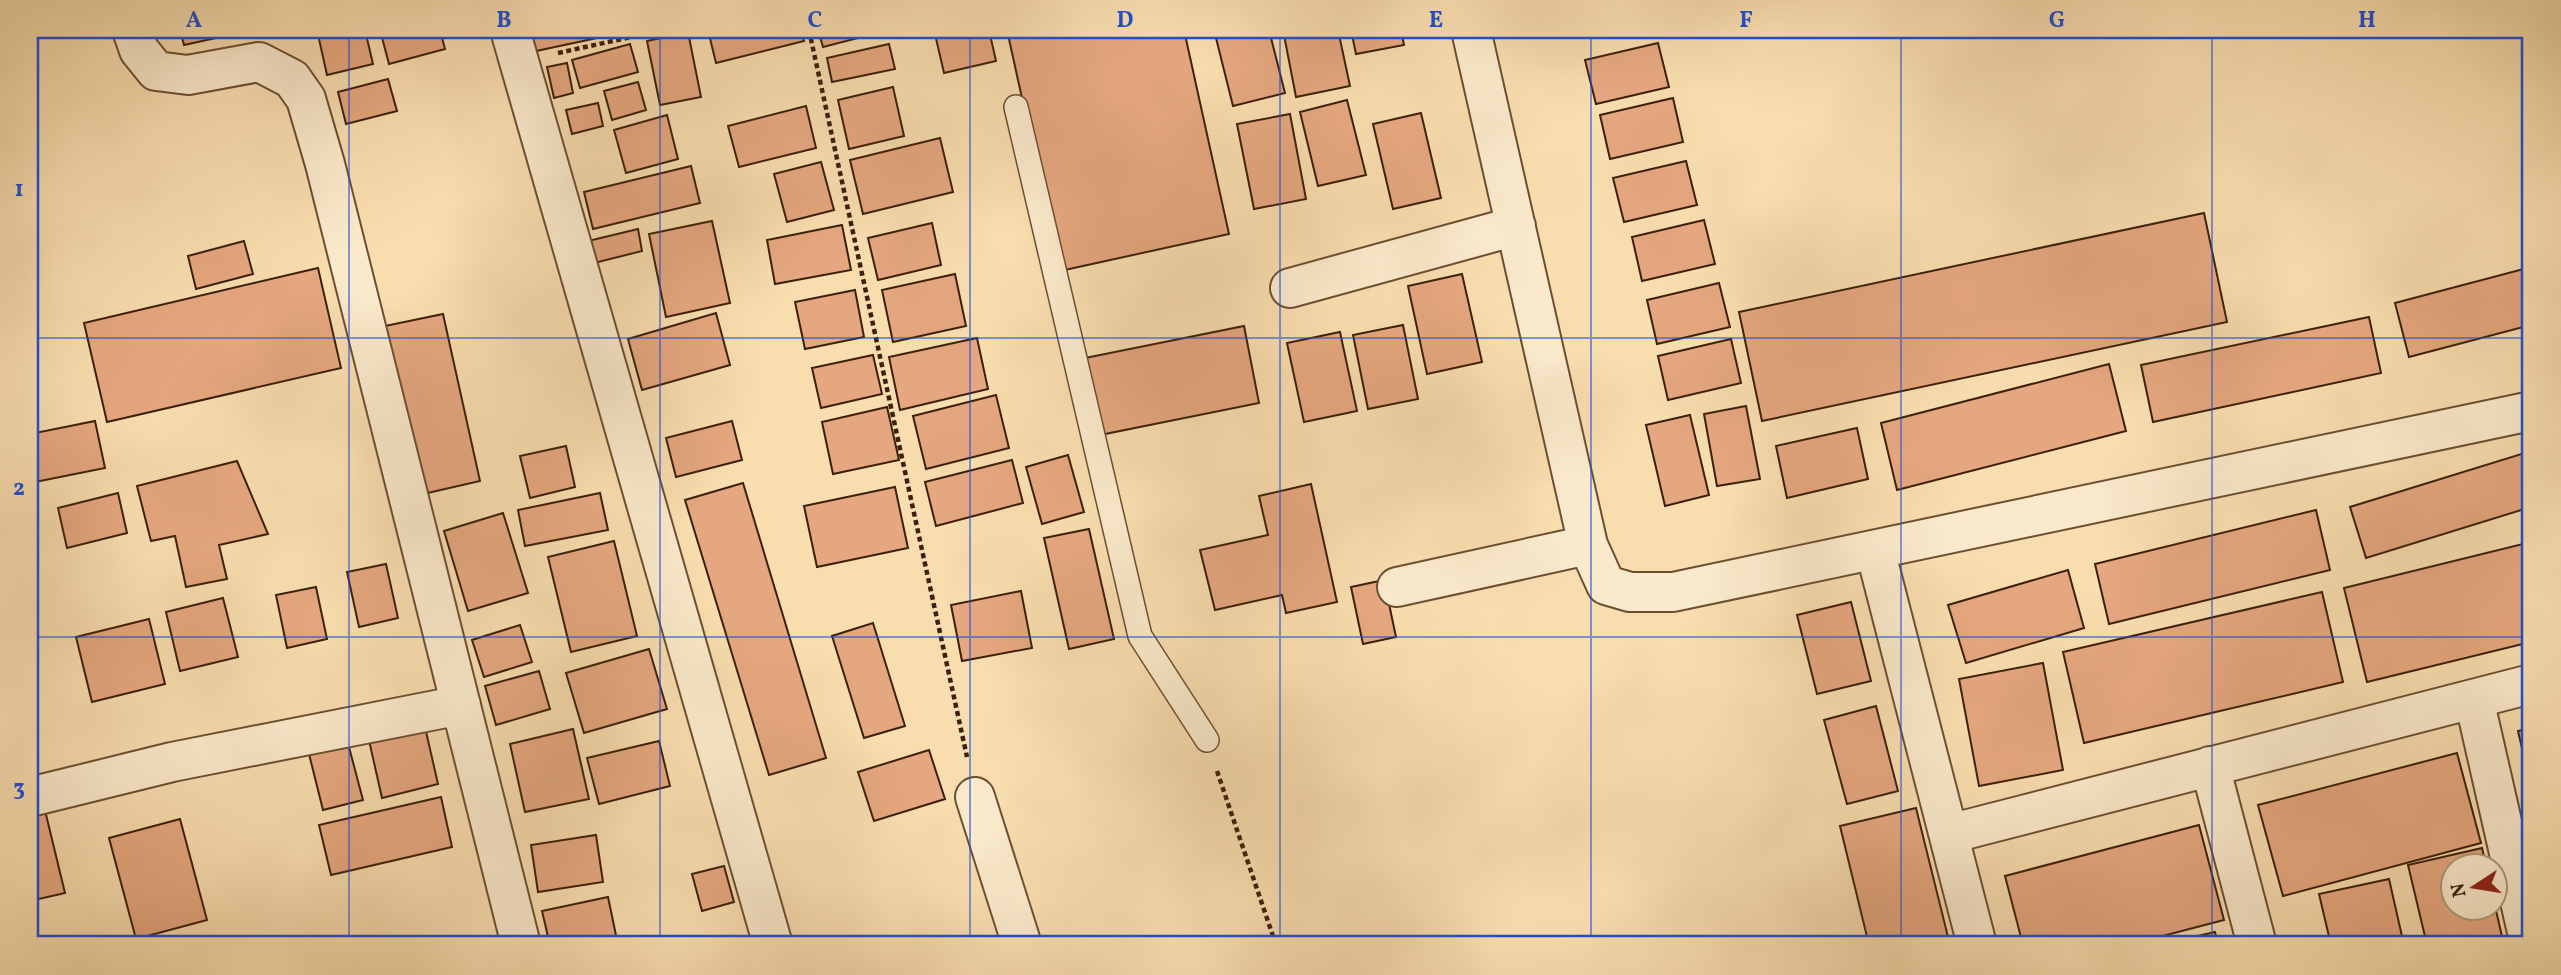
<svg xmlns="http://www.w3.org/2000/svg" width="2561" height="975" viewBox="0 0 2561 975" font-family="Vollkorn,serif">
<style>
.building{fill:#e5a77f;stroke:#3d200a;stroke-width:2}
.lines{fill:none;stroke-linecap:round;stroke-linejoin:round}
.service-casing{stroke:#6c4f33;stroke-width:26}
.minor-casing{stroke:#6c4f33;stroke-width:42}
.path{stroke:#3d200a;stroke-width:4.5;stroke-dasharray:5 3.5;stroke-linecap:butt}
.service{stroke:#fae9cb;stroke-width:23}
.minor{stroke:#fae9cb;stroke-width:38}
.grid{fill:none;stroke:#1d4ed8;stroke-width:2;stroke-opacity:0.55}
.neatline{fill:none;stroke:#1d4ed8;stroke-width:2.5}
.grid-label{font-size:23px;text-anchor:middle;font-weight:bold;fill:#1d4ed8}
</style>
<rect width="100%" height="100%" fill="#f8ddaf"/>
<filter id="stains"><feTurbulence type="fractalNoise" baseFrequency=".00286" numOctaves="4"/><feColorMatrix values="0 0 0 0 .2 0 0 0 0 .09 0 0 0 0 .02 0 0 0 .5 -.17"/></filter>
<radialGradient id="worn" r=".72"><stop offset=".6" stop-color="#630" stop-opacity="0"/><stop offset="1" stop-color="#630" stop-opacity=".3"/></radialGradient>
<!-- building -->
<path class="building" d="M180 30H239V33L184 45Z
M317 30H365L373 64 327 75Z
M380 30H440L445 49 389 64Z
M517 30H615L616 34 522 54Z
M708 30H801L804 41 716 63Z
M818 30H889L823 47Z
M953 30H989L996 61 944 73 935 34Z
M1007 30H1184L1229 234 1060 271Z
M1214 30H1269L1285 93 1233 106Z
M1283 30H1338L1350 86 1296 97Z
M1351 30H1401L1404 45 1356 54Z
M1583 30H1617L1584 37Z
M688 32 701 97 660 105 647 41Z
M1658 43 1669 87 1596 104 1585 60Z
M630 44 638 72 580 88 572 60Z
M889 44 895 69 832 82 827 58Z
M567 63 573 93 554 98 547 67Z
M388 79 397 111 346 124 338 92Z
M638 82 646 110 612 120 604 91Z
M893 87 904 136 849 149 838 100Z
M1673 98 1683 142 1610 159 1600 115Z
M1347 100 1366 175 1318 186 1300 112Z
M598 103 603 126 572 134 566 110Z
M806 106 816 148 739 167 728 126Z
M1421 113 1441 198 1393 209 1373 124Z
M1290 114 1306 199 1254 209 1237 124Z
M667 115 678 159 626 173 614 130Z
M940 138 953 192 863 214 850 160Z
M1686 161 1697 205 1624 222 1613 178Z
M821 162 834 210 787 222 774 174Z
M691 166 700 203 593 229 584 192Z
M2204 213 2227 322 1762 421 1739 312Z
M1704 220 1715 264 1642 281 1632 237Z
M712 221 730 303 666 317 649 234Z
M932 223 941 265 878 280 868 238Z
M842 225 851 270 775 284 767 240Z
M638 229 642 251 590 264 584 242Z
M244 241 253 274 196 289 188 256Z
M2531 267V325L2409 357 2395 303Z
M318 268 341 368 107 422 84 323Z
M955 274 966 326 893 342 882 290Z
M1462 274 1482 362 1427 374 1408 286Z
M1719 283 1730 327 1657 344 1647 300Z
M855 290 864 337 805 349 795 302Z
M716 313 730 365 642 390 628 339Z
M443 314 480 481 423 494 385 326Z
M2369 317 2381 373 2153 422 2141 365Z
M1403 325 1418 399 1368 409 1353 335Z
M1244 326 1259 403 1095 436 1080 359Z
M1340 332 1357 411 1304 422 1287 343Z
M977 338 988 389 900 410 889 357Z
M1731 339 1741 383 1668 400 1658 356Z
M873 355 882 394 821 408 812 368Z
M2109 364 2126 431 1897 490 1881 423Z
M996 395 1009 448 926 469 913 416Z
M1746 406 1760 479 1717 486 1704 414Z
M887 407 899 460 833 474 822 422Z
M1690 415 1709 495 1665 506 1646 425Z
M95 421 105 468 30 483V434Z
M732 421 742 460 676 477 666 438Z
M1857 428 1868 479 1787 498 1776 446Z
M566 446 575 487 530 498 520 456Z
M2531 451V507L2366 558 2350 507Z
M1068 455 1084 512 1042 524 1026 467Z
M1012 460 1023 503 936 526 925 482Z
M237 461 268 534 219 545 227 579 186 587 175 536 151 541 137 486Z
M743 483 826 758 769 775 685 500Z
M1311 484 1337 602 1286 613 1282 595 1215 610 1200 550 1268 535 1259 496Z
M895 487 908 548 817 567 804 506Z
M118 493 127 533 67 548 58 508Z
M600 493 608 530 525 546 518 510Z
M2316 510 2330 570 2109 624 2095 564Z
M503 513 528 593 468 611 444 531Z
M1089 529 1114 639 1069 649 1044 538Z
M614 541 637 636 571 652 548 557Z
M2531 542V642L2367 682 2344 588Z
M386 564 398 618 359 627 347 572Z
M2068 570 2084 628 1966 663 1948 605Z
M1384 580 1396 637 1363 644 1351 587Z
M316 587 327 639 287 648 276 595Z
M1021 591 1032 648 962 661 951 605Z
M2322 592 2343 682 2084 743 2063 652Z
M223 598 238 657 180 671 166 612Z
M1851 602 1871 681 1817 694 1797 615Z
M149 619 165 684 92 702 76 637Z
M873 623 905 726 864 738 832 636Z
M520 625 532 662 484 677 472 640Z
M649 649 667 709 584 733 566 673Z
M2043 663 2063 770 1979 786 1959 679Z
M539 671 550 709 496 725 485 686Z
M1876 706 1898 791 1847 804 1824 720Z
M422 714 438 784 382 798 366 727Z
M2531 728V787L2518 731Z
M573 729 589 799 525 812 510 744Z
M345 732 363 800 323 810 306 742Z
M659 741 670 786 599 804 587 758Z
M929 750 945 799 874 821 858 772Z
M2457 753 2481 843 2283 896 2258 805Z
M441 797 452 847 331 875 319 825Z
M42 798 65 893 30 901V801Z
M1916 808 1950 945H1869L1840 826Z
M180 819 207 920 136 939 109 838Z
M2199 825 2224 920 2128 945H2023L2005 876Z
M596 835 603 882 538 892 531 845Z
M2482 848 2486 866H2452V908H2494V902L2504 945H2427L2408 865Z
M724 866 734 902 702 911 692 874Z
M2389 879 2404 945H2331L2319 894Z
M608 897 618 945H550L542 911Z
M2215 932 2218 945H2159Z"/>
<g class="lines">
<!-- service casing -->
<g class="service-casing">
<path id="service" d="M1016 107 1140 636 1207 740"/>
</g>
<!-- minor casing -->
<g class="minor-casing">
<path id="minor" d="M132 30 139 50 156 71 188 75 259 62 292 79 306 99 325 164 521 945
M510 30 773 945
M1471 30 1588 545 1606 585 1630 592H1673L2531 411
M1290 288 1516 226
M1875 550 1977 945
M1397 587 1588 545
M2474 699 2530 945
M2210 766 2257 945
M30 797 172 762 461 705
M975 797 1022 945
M1949 834 2531 684"/>
</g>
<!-- path -->
<path class="path" d="M809 30 967 757
M558 53 663 30
M1217 771 1276 945"/>
<!-- service -->
<use href="#service" class="service"/>
<!-- minor -->
<use href="#minor" class="minor"/>
</g>
<!-- grid -->
<path class="grid" d="M349 30V945M660 30V945M970 30V945M1280 30V945M1591 30V945M1901 30V945M2212 30V945M30 338H2531M30 637H2531"/>
<!-- margin -->
<rect width="2561" height="975" fill="none" stroke="#f8ddaf" stroke-width="77"/>
<!-- north arrow -->
<g transform="translate(2474 887) rotate(258)"><circle r="33" fill="#fae9cb" stroke="#ae997e" stroke-width="2"/>
<path d="M0-5L12 26L0 18L-12 26Z" fill="#8f2418"/>
<text y="-10" font-size="19" font-weight="bold" text-anchor="middle" fill="#3d200a">N</text>
</g>
<rect x="38" y="38" width="2484" height="898" class="neatline"/>
<g class="grid-label">
<text x="194" y="27">A</text>
<text x="504" y="27">B</text>
<text x="815" y="27">C</text>
<text x="1125" y="27">D</text>
<text x="1436" y="27">E</text>
<text x="1746" y="27">F</text>
<text x="2057" y="27">G</text>
<text x="2367" y="27">H</text>
<text x="19" y="196">1</text>
<text x="19" y="495">2</text>
<text x="19" y="795">3</text>
</g>
<rect width="100%" height="100%" filter="url(#stains)"/>
<rect width="100%" height="100%" fill="url(#worn)"/>
</svg>
